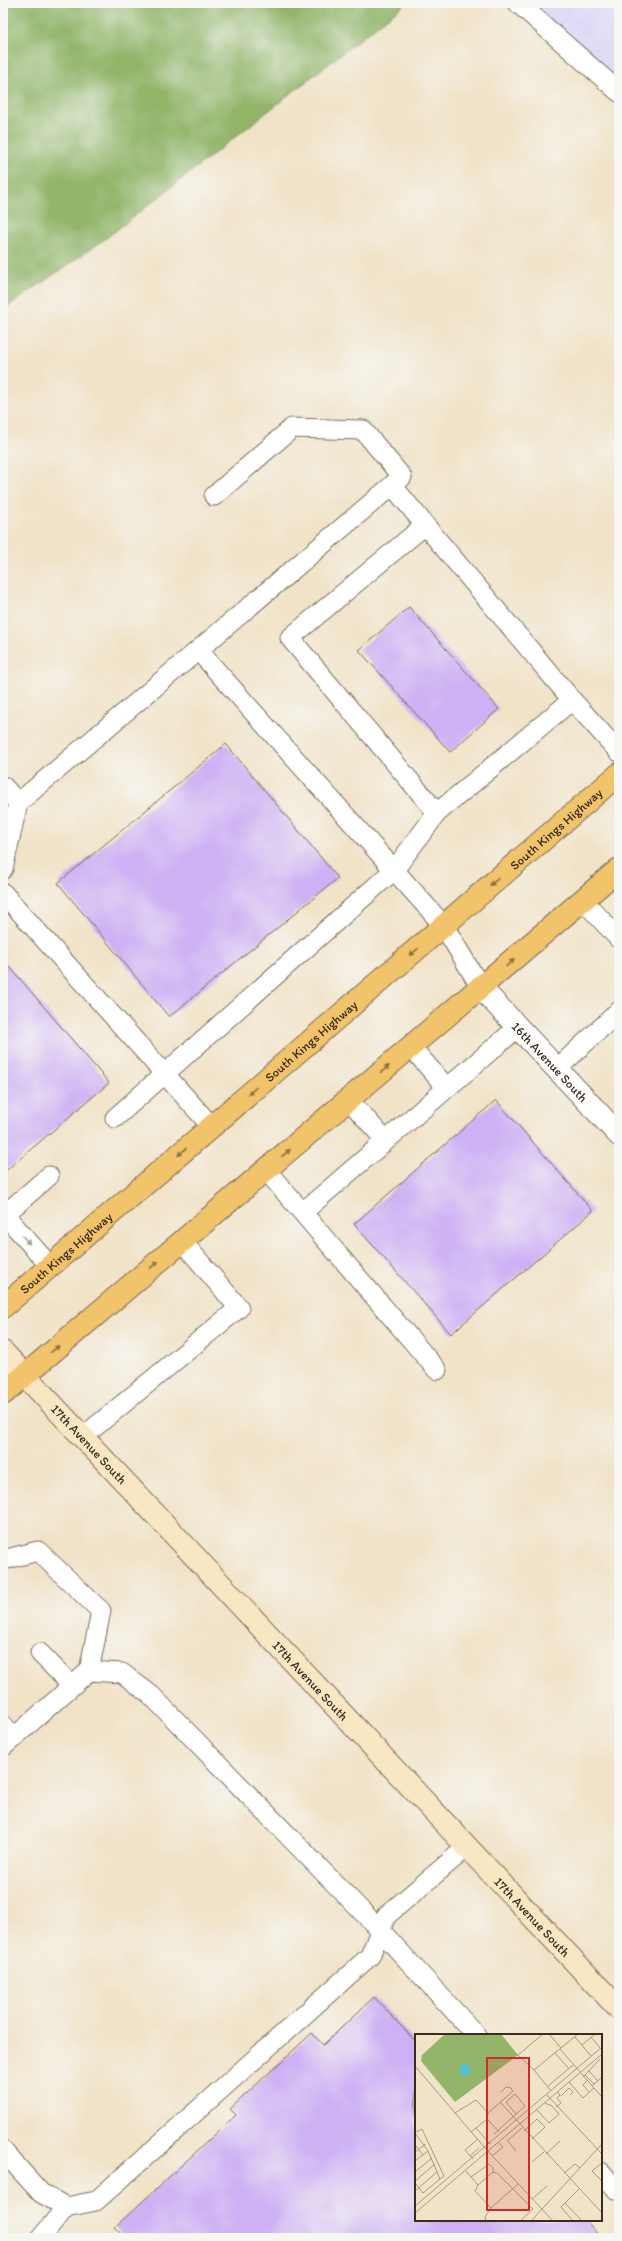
<svg xmlns="http://www.w3.org/2000/svg" width="622" height="2241" viewBox="0 0 622 2241" font-family="Itim,sans-serif">
<style>
.built{fill:#dad6f7}
.forest{fill:#92b56a;stroke:#667044}
.building{fill:#cdb1f4}
.lines{fill:none;stroke-linecap:round;stroke-linejoin:round}
.lane-casing{stroke:#7b6b5a;stroke-width:21}
.street-casing{stroke:#7b6b5a;stroke-width:24}
.secondary-casing{stroke:#7b6b5a;stroke-width:24}
.primary-casing{stroke:#7b6b5a;stroke-width:24}
.lane{stroke:#fff;stroke-width:19}
.street{stroke:#fff;stroke-width:22}
.secondary{stroke:#f9e7c3;stroke-width:22}
.primary{stroke:#f1c36a;stroke-width:22}
.oneway{fill:#8d6f40}
.oneway2{fill:#a79f9a}
.labels{text-anchor:middle;dominant-baseline:central;stroke-width:4;stroke-linejoin:round;paint-order:stroke}
.street-label{font-size:13px;fill:#3b2a1e;stroke:#f6f6f2}
.inset-road{fill:none;stroke:#a89984;stroke-width:1}
.view{fill:#d62828;fill-opacity:0.15;stroke:#d62828;stroke-width:2}
.inset-edge{fill:none;stroke:#3b2a1e;stroke-width:2}
</style>
<rect width="100%" height="100%" fill="#f6f6f2"/>
<filter id="ink" filterUnits="userSpaceOnUse"><feTurbulence type="fractalNoise" baseFrequency=".025" numOctaves="2"/><feDisplacementMap in="SourceGraphic" scale="8" xChannelSelector="R" yChannelSelector="G"/><feConvolveMatrix kernelMatrix="1 2 1 2 8 2 1 2 1" color-interpolation-filters="sRGB"/></filter>
<filter id="wash" filterUnits="userSpaceOnUse"><feTurbulence type="fractalNoise" baseFrequency=".012" numOctaves="4" result="noise"/><feDisplacementMap in="SourceGraphic" scale="16" xChannelSelector="R" yChannelSelector="G"/><feGaussianBlur stdDeviation="0.9" result="paint"/><feColorMatrix in="noise" values="0 0 0 0 0 0 0 0 0 0 0 0 0 0 0 0 0 1.4 0 .05"/><feComposite in="paint" operator="in"/></filter>
<g filter="url(#wash)">
<rect width="100%" height="100%" fill="#f1e3c8"/>
<!-- built -->
<path class="built" d="M518 3H619V92Z"/>
<!-- forest -->
<path class="forest" d="M3 3H406L109 236 3 310Z"/>
<g id="blocks">
<!-- building -->
<path class="building" d="M409 607 499 709 450 752 359 650Z
M226 744 338 878 169 1017 58 883Z
M3 959 109 1083 3 1173Z
M496 1100 593 1211 451 1334 354 1224Z
M374 1997 416 2042V2220H585L602 2238H126L115 2227 236 2115 230 2109 312 2033 323 2045Z"/>
</g>
</g>
<g filter="url(#ink)">
<use href="#blocks" fill-opacity="0" stroke="#7b6b5a" stroke-width="1"/>
<g class="lines">
<!-- lane casing -->
<g class="lane-casing">
<path id="lane" d="M518 3 619 92
M392 485 425 525
M198 650 444 926 481 988
M572 700 619 752
M3 786 18 803 3 869
M18 803 402 477 363 430 292 428 214 496
M3 893 212 1127
M583 900 619 939
M411 1047 447 1088
M557 1069 619 1011
M349 1100 386 1141
M115 1118 394 870 437 813 572 700 425 525 290 638 437 813
M266 1170 437 1370
M303 1212 517 1028
M3 1213 50 1266
M4 1215 49 1176
M84 1436 239 1308 182 1241
M3 1560 38 1551 101 1611 89 1671
M40 1653 72 1686
M3 1725 14 1738
M3 1747 89 1671 122 1673 151 1695 380 1930 476 2035
M3 2151 41 2193 66 2207 96 2201 370 1956 386 1916 467 1847
M601 2172 616 2189H619
M41 2238 66 2207"/>
</g>
<!-- street casing -->
<g class="street-casing">
<g id="street">
<path id="s1" d="M481 988 619 1135"/>
</g>
</g>
<!-- secondary casing -->
<g class="secondary-casing">
<g id="secondary">
<path id="s2" d="M3 1352 619 2009"/>
</g>
</g>
<!-- primary casing -->
<g class="primary-casing">
<g id="primary">
<path id="s3" d="M3 1307 619 774"/>
<path d="M3 1394 619 869"/>
</g>
</g>
<!-- lane -->
<use href="#lane" class="lane"/>
<!-- street -->
<use href="#street" class="street"/>
<!-- secondary -->
<use href="#secondary" class="secondary"/>
<!-- primary -->
<use href="#primary" class="primary"/>
</g>
<!-- one-way arrows -->
<defs><path id="oneway-solid" d="M-6-.8H1V-3.2L6.5 0L1 3.2V.8H-6Z"/></defs>
<g class="oneway">
<use href="#oneway-solid" transform="translate(494 882) rotate(139)"/>
<use href="#oneway-solid" transform="translate(414 952) rotate(139)"/>
<use href="#oneway-solid" transform="translate(510 963) rotate(-41)"/>
<use href="#oneway-solid" transform="translate(385 1069) rotate(-40)"/>
<use href="#oneway-solid" transform="translate(252 1091) rotate(139)"/>
<use href="#oneway-solid" transform="translate(182 1152) rotate(139)"/>
<use href="#oneway-solid" transform="translate(286 1153) rotate(-40)"/>
<use href="#oneway-solid" transform="translate(154 1265) rotate(-40)"/>
<use href="#oneway-solid" transform="translate(55 1349) rotate(-40)"/>
</g>
<use class="oneway2" href="#oneway-solid" transform="translate(26 1240) rotate(48)"/>
</g>
<g class="labels">
<!-- street labels -->
<g class="street-label">
<text stroke="none"><textPath href="#s3" startOffset="731">South Kings Highway</textPath></text>
<text stroke="none"><textPath href="#s3" startOffset="407">South Kings Highway</textPath></text>
<text stroke="none"><textPath href="#s1" startOffset="101">16th Avenue South</textPath></text>
<text stroke="none"><textPath href="#s3" startOffset="83">South Kings Highway</textPath></text>
<text stroke="none"><textPath href="#s2" startOffset="126">17th Avenue South</textPath></text>
<text stroke="none"><textPath href="#s2" startOffset="450">17th Avenue South</textPath></text>
<text stroke="none"><textPath href="#s2" startOffset="774">17th Avenue South</textPath></text>
</g>
</g>
<!-- overview -->
<g transform="translate(415 2034)">
<rect width="187" height="187" fill="#f1e3c8"/>
<path d="M30 0H86L103 21 40 68 6 27 7 21Z" fill="#92b56a"/>
<path d="M44 36a6 6 0 1 1 12 0a6 6 0 1 1-12 0Z" fill="#53c0cb"/>
<path class="inset-road" d="M134 0 146 14M160 3 176 22M176 3 185 14M167 11 180 0M145 15 187 63M140 19 154 35M0 32 70 114 138 187M119 36 103 21 128 0M173 36 183 47M170 41 179 50M168 43 185 25M172 47 168 51 174 58M154 48 168 64 179 54M133 52 158 31M177 52 187 43M136 57 119 36 163 0M86 58 91 53 96 54 98 58M132 61 187 120M146 62 154 54 158 58 155 61M85 68 187 179M141 73 146 69 142 64 145 61 143 58M122 76 134 89 144 80 137 72 130 69M40 79 61 66 73 79 72 85M73 79 98 57M61 94 75 110M109 97 122 85 130 93 117 105M1 98 7 95 29 142 25 145M56 98 72 85 84 98M0 99 13 117 22 138 0 157M79 100 110 72 100 60 91 68 101 80M92 106 101 117M92 107 107 94M0 111 8 121M0 118 11 110M131 120 145 107M55 122 64 114M77 122 88 113 84 109M58 125 50 116 63 105M0 127 13 117M117 128 129 118M187 129 177 137 187 147M51 137 63 151 60 157 76 174 103 150M0 138 17 124M149 139 160 130 165 134M56 143 74 130 78 134V138M0 147 20 130M0 149 8 159 25 145 22 138M63 151 78 138 82 139 118 175 105 187M117 165 132 152M150 169 167 187M0 172 187 13M0 179 187 20M71 187 70 183 76 174M116 187 187 110M158 187 146 173 164 155"/>
<path class="view" d="M72 24H114V176H72Z"/>
<rect width="187" height="187" class="inset-edge"/>
</g>
<!-- margin -->
<rect width="622" height="2241" fill="none" stroke="#f6f6f2" stroke-width="16"/>
</svg>
